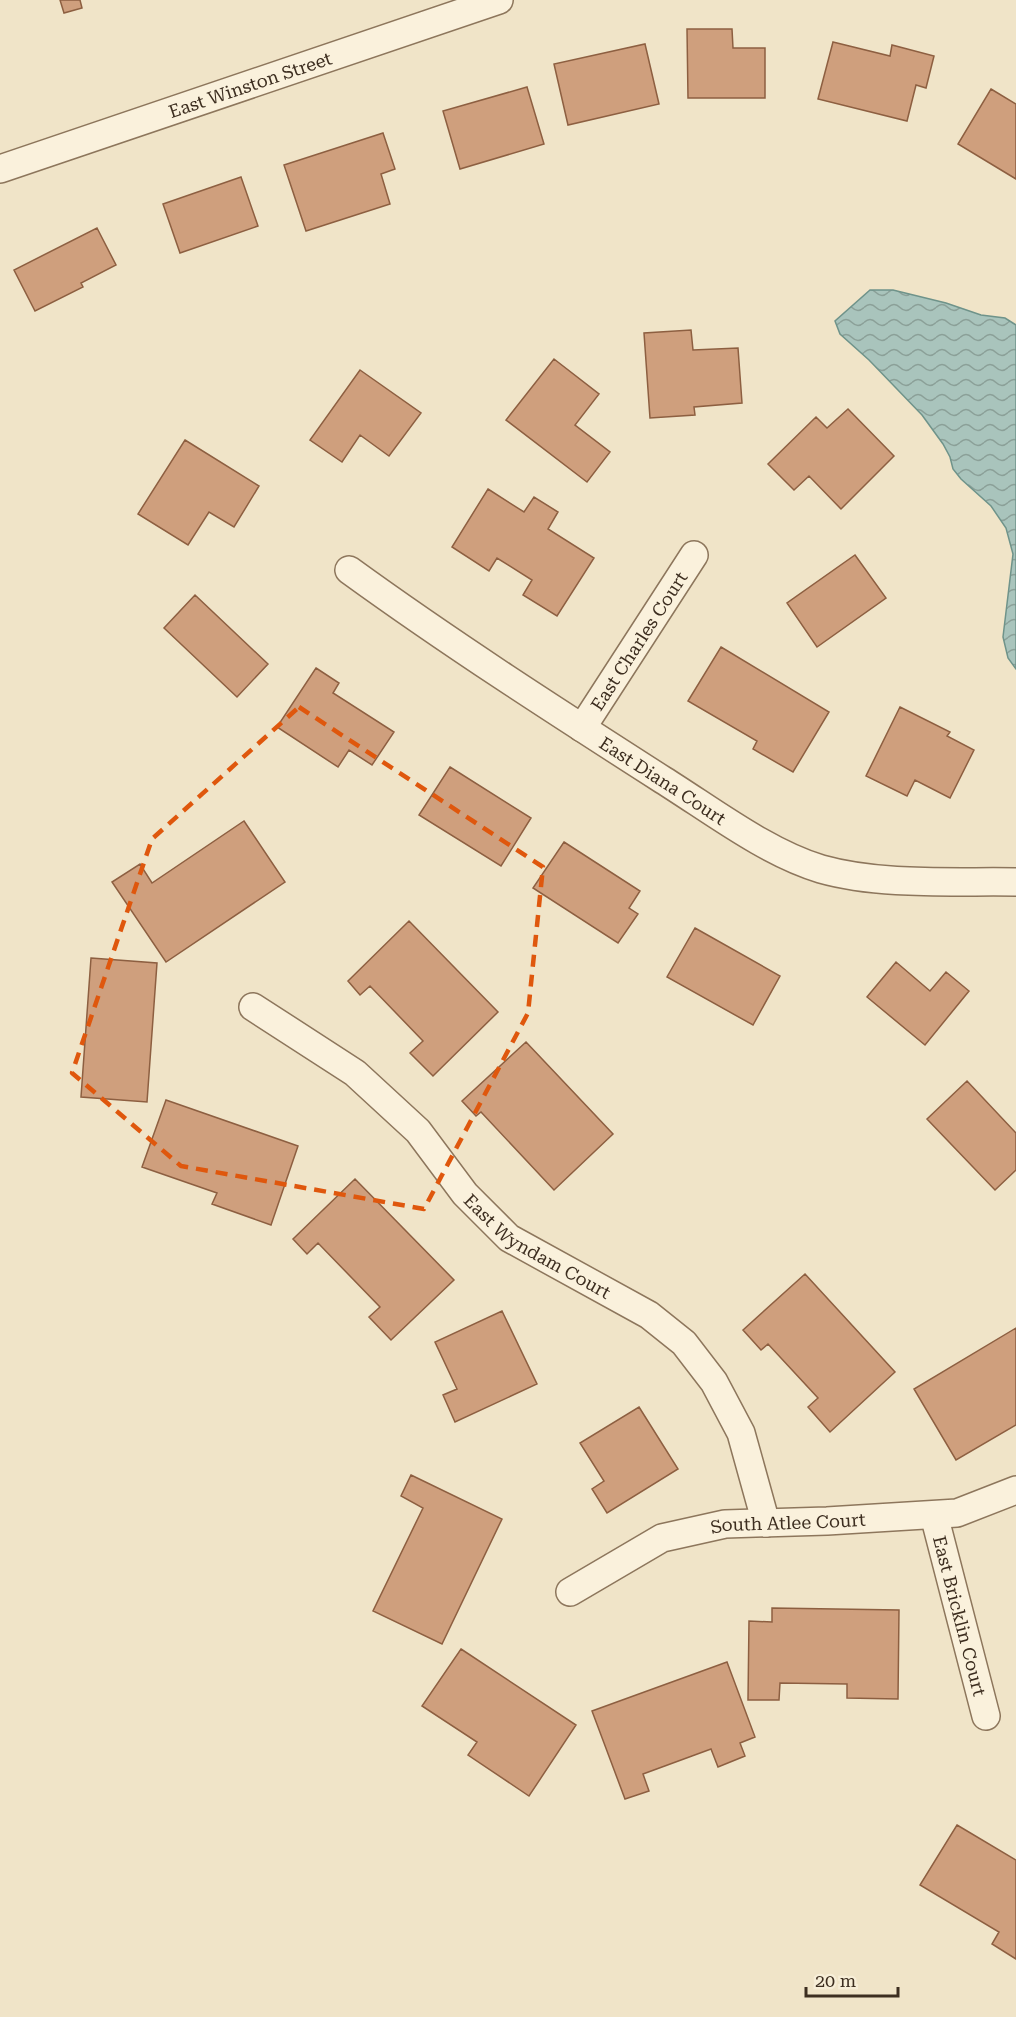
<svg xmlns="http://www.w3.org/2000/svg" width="1016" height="2017" viewBox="0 0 1016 2017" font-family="'Roboto Serif',serif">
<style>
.water{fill:url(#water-waves);stroke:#6f938a;stroke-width:1.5}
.building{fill:#cf9f7d;stroke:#8d5f41;stroke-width:1.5}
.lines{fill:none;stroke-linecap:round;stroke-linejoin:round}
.minor-casing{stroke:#8d765c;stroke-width:30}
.minor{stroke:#faf1dc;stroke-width:27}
.marked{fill:none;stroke:#df570d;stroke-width:4.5;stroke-dasharray:12 8;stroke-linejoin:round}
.labels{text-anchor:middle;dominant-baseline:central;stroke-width:4.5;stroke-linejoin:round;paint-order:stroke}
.street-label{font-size:18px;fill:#3d2e20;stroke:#f7eed8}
</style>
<defs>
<pattern id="water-waves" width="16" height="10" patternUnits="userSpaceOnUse" patternTransform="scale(1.5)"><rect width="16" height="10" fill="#a9c4bc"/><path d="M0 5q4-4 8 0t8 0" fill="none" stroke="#8ba098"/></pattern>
</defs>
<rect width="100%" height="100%" fill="#f0e4c8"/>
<!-- water -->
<path class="water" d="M870 290H893L946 303 981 315 1005 318 1016 325V669L1008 658 1003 637 1013 554 1006 528 991 506 961 479 953 469 950 457 943 444 922 415 869 360 840 334 835 321Z"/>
<!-- building -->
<path class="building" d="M60 0H80L82 8 64 13Z
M687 29H732L733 48H765V98H688Z
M833 42 890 56 892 45 934 56 926 88 916 85 907 121 818 99Z
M645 44 659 104 568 125 554 64Z
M527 87 544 144 460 169 443 111Z
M991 89 1016 104V179L958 144Z
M383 133 395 169 381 174 390 204 306 231 284 165Z
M241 177 258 226 180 253 163 204Z
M97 228 116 265 81 283 83 287 35 311 14 270Z
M691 330 693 350 738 348 742 403 694 407 695 415 650 418 644 333Z
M554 359 599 394 575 425 610 452 587 482 506 420Z
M360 370 421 413 389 456 360 435 342 462 310 440Z
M848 409 894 456 841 509 809 476 794 490 768 464 816 417 827 428Z
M185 440 259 486 234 527 209 512 188 545 138 514Z
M488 489 524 512 534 497 558 512 548 529 594 558 557 616 523 595 532 580 497 558 489 571 452 547Z
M855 555 886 598 817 647 787 603Z
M195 595 268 664 237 697 164 628Z
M721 647 829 712 793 772 753 749 757 741 688 701Z
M316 668 339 683 333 693 394 732 372 765 349 750 338 767 277 727Z
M900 707 950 732 947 736 974 750 950 798 915 780 907 796 866 776Z
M450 767 531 818 501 866 419 815Z
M244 821 285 882 166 962 112 882 140 864 152 883Z
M564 842 640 891 629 908 638 914 618 943 533 888Z
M409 921 498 1012 433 1076 410 1053 423 1041 370 986 360 995 348 981Z
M695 928 780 976 753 1025 667 977Z
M91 958 157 963 147 1102 81 1097Z
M896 962 930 991 946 972 969 991 925 1045 867 997Z
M526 1042 613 1134 554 1190 481 1112 476 1116 462 1101Z
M967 1081 1016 1133V1170L995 1190 927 1119Z
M166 1100 298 1146 271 1225 212 1204 217 1193 142 1167Z
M355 1179 454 1280 391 1340 369 1317 380 1307 318 1243 307 1254 293 1239Z
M805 1274 895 1372 830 1432 808 1407 818 1398 768 1344 761 1350 743 1330Z
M502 1311 537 1384 455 1422 443 1395 457 1389 435 1342Z
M1016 1328V1425L956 1460 914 1389Z
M639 1407 678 1469 607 1513 592 1489 604 1481 580 1443Z
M411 1475 502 1519 442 1644 373 1611 423 1508 401 1496Z
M772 1608 899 1610 898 1699 847 1698V1684L780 1683 779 1700H748L749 1621 772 1622Z
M461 1649 576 1725 529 1796 468 1755 477 1742 422 1706Z
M727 1662 755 1737 740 1743 745 1756 718 1767 711 1749 643 1774 649 1791 625 1799 592 1711Z
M957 1825 1016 1860V1959L992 1944 999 1932 920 1885Z"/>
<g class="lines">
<!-- minor casing -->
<g class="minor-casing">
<g id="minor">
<path id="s1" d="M0 169 499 0"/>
<path id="s2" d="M349 570C451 644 557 712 663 780 711 810 767 853 821 869 881 886 954 881 1016 882"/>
<path id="s3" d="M582 728 694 555"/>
<path id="s4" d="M253 1007 355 1073 418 1131 465 1194 509 1238 649 1315 684 1343 714 1382 741 1433 766 1523"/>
<path id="s5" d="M934 1515 986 1716"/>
<path id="s6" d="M570 1592 662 1538 725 1524 827 1521 957 1513 1016 1490"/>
</g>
</g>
<!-- minor -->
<use href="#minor" class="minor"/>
</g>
<!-- marked area -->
<path class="marked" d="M299 707 543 867 528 1013 424 1209 181 1166 72 1073 152 839Z"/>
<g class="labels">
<!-- street labels -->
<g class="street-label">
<text stroke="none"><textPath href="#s1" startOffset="264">East Winston Street</textPath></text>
<text stroke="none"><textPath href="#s3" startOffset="104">East Charles Court</textPath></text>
<text stroke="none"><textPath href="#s2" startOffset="378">East Diana Court</textPath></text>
<text stroke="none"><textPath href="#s4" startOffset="376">East Wyndam Court</textPath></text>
<text stroke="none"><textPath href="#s6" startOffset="234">South Atlee Court</textPath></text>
<text stroke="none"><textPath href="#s5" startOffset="104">East Bricklin Court</textPath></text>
</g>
</g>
<!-- scale -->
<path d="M806 1987v9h92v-9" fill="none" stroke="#3d2e20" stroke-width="3"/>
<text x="815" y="1987" font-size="18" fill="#3d2e20" stroke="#f7eed8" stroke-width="4.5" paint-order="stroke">20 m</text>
</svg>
